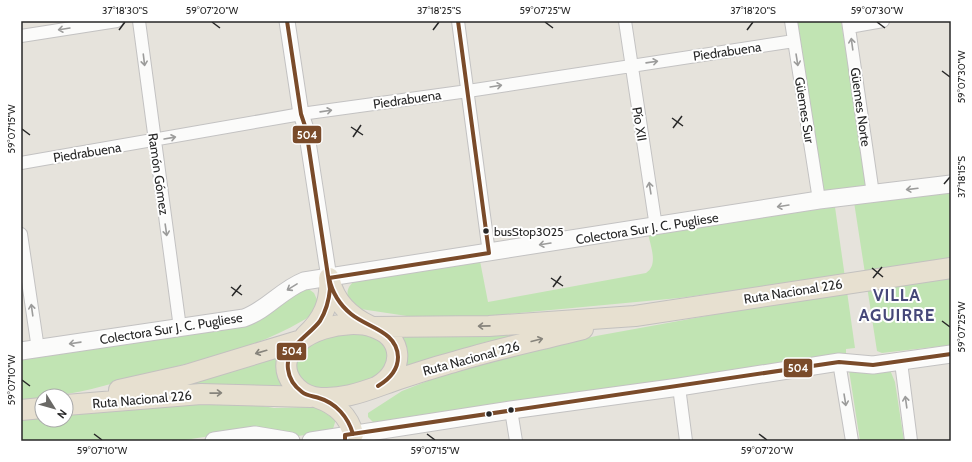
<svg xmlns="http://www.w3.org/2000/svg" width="972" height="462" viewBox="0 0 972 462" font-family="Cabin,sans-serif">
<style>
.green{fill:#c1e4b3}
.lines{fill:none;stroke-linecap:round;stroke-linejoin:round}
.minor-casing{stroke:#c3c2c2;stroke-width:14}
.tertiary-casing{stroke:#c3c2c2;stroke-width:17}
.secondary-casing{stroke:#c3c2c2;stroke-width:19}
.trunk-casing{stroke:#c3c1bf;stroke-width:22}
.minor{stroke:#fbfbfa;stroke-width:12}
.tertiary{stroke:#fbfbfa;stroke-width:15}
.secondary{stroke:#fbfbfa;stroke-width:17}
.trunk{stroke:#e7e0d0;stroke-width:20}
.bus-1-casing{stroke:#fff;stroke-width:7}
.bus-1{stroke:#7a4b2a;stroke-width:4}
.oneway{stroke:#9c9c9b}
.oneway2{stroke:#87847c}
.ticks{fill:none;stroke:#272727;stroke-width:1.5}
.bus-dot{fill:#272727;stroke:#fff;stroke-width:1.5}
.labels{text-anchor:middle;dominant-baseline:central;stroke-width:4;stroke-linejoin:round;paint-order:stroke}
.bus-label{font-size:12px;fill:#272727;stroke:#fff;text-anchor:start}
.street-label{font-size:13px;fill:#272727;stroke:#fff}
.district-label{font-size:17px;font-weight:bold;letter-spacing:1px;fill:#464879;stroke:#fff}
.line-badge{stroke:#fff;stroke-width:1.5}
.badge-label{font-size:11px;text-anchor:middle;font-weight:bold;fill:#fff}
.neatline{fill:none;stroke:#272727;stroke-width:1.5}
.ticks-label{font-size:10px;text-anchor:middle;fill:#272727}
</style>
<rect width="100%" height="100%" fill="#e6e3dc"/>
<!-- green -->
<path class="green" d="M797 21H841L866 179 865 187 824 194Z
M951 188V258L875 271 951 275V345L882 353 877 351 854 202Z
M835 207 855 348 846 349V356L374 423 368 417V413L402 391 453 371 499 359 596 336 843 291 841 276 679 298 488 316H407L354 308C346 298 344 288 356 280L480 261 488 302 646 273C659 265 650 245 648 233Z
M306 287 314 293 319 304C315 312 310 317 302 321 253 350 195 361 140 376 109 384 75 396 42 396V398L21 402V357L227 326Z
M569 327 401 374 394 330Z
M362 331 388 344 387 373 343 390 310 388 297 377 294 361 312 340Z
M284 348 292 393 120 392Z
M849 370H890L895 382 904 441H860Z
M207 403H245L274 408 312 407 326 410 336 419 333 429 326 432 298 436 250 430 178 441H21V420L42 417V420H66V414Z"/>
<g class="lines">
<!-- minor casing -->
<g class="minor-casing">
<path id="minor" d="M139 21 180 328
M458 21 489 253
M625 21 656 227
M791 21 819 200
M848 21 873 194
M849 27 883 21
M21 36 117 21
M21 163 301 114 468 91 794 41
M21 234 38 349
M839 362 852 441
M901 362 911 441
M679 387 686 441
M511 410 516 441"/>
</g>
<!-- tertiary casing -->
<g class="tertiary-casing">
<path id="tertiary" d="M287 21 301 114 306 129 329 278"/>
</g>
<!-- secondary casing -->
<g class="secondary-casing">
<path id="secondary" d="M21 351 244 318C267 310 281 290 304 281L819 200 951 184
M214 441 255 435 291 441
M311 441 511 410 679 387 839 362 873 365 951 354"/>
</g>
<!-- trunk casing -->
<g class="trunk-casing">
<path id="trunk" d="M330 281C335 302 351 317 370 326
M373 327 489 326 635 316 951 268
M305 336C323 320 331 302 329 278
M378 386C405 370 404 337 373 327 348 318 294 330 287 360 283 377 298 394 314 397 344 402 372 388 399 379 417 373 435 367 454 362 496 349 540 340 583 329
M119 390 186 375 298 341
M318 398C335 404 349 416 353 434
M66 405 201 394 311 397
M21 410 42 408"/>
</g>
<!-- minor -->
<use href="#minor" class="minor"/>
<!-- tertiary -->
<use href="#tertiary" class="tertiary"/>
<!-- secondary -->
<use href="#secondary" class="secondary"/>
<!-- trunk -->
<use href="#trunk" class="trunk"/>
<!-- bus-1 casing -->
<g class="bus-1-casing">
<path id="bus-1" d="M287 21 301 114 306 129 330 289C329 300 326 311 320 321 308 337 285 346 288 369 289 378 294 386 302 392 307 396 313 396 319 398 336 403 348 417 353 434
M329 278 489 253 458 21
M329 278C332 292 340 305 351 314 368 328 397 331 398 357 398 370 388 380 378 386
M345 441V435L839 362 873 365 951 354"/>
</g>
<!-- bus-1 -->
<use href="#bus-1" class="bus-1"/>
</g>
<!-- one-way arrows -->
<defs><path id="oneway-shaft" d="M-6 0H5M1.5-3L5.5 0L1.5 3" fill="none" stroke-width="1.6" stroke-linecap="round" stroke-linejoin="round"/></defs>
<g class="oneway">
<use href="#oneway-shaft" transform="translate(64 29) rotate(171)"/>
<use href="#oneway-shaft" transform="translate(852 44) rotate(-98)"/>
<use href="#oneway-shaft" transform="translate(144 60) rotate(83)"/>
<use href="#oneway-shaft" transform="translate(797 60) rotate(81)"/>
<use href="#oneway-shaft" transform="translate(652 62) rotate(-8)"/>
<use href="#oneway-shaft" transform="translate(496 86) rotate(-9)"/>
<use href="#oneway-shaft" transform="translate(326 111) rotate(-8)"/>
<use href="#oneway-shaft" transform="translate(170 138) rotate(-10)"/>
<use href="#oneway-shaft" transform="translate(650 188) rotate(-99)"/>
<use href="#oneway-shaft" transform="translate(912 189) rotate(173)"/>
<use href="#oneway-shaft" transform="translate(783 206) rotate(171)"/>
<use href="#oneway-shaft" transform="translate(166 230) rotate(82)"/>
<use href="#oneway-shaft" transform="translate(545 244) rotate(171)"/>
<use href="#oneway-shaft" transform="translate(292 287) rotate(148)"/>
<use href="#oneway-shaft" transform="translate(32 310) rotate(-98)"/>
<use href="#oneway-shaft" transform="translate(75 343) rotate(172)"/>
<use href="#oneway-shaft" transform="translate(845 400) rotate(81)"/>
<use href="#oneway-shaft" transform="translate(906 402) rotate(-98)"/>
</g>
<g class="oneway2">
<use href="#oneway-shaft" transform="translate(484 326) rotate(179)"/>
<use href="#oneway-shaft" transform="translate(537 340) rotate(-14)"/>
<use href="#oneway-shaft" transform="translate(261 352) rotate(164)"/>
<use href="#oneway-shaft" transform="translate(216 393) rotate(-1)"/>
</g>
<!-- ticks -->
<path class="ticks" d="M212 22 220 28M545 22 553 28M877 22 885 28M119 30 125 22M433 30 439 22M747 30 753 22M942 71 950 77M672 118 683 126M351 127 363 135M673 128 682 116M22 129 30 135M353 137 361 125M944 184 950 177M872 268 883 277M551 278 563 286M873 278 882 267M231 287 242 295M553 287 561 276M232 296 241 285M942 321 950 327M22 380 30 386M94 434 102 440M427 434 435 440M759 434 767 440"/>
<!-- markers -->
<g class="bus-dot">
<circle cx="486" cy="231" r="3.5"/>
<circle cx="511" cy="410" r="3.5"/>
<circle cx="489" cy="414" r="3.5"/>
</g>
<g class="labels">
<!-- bus labels -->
<g class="bus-label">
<text x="494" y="231">busStop3025</text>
</g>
<!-- street labels -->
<g class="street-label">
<text transform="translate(727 51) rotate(-8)">Piedrabuena</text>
<text transform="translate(407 99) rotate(-8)">Piedrabuena</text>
<text transform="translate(861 107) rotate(82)">Güemes Norte</text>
<text transform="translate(805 110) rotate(81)">Güemes Sur</text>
<text transform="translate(640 124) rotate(81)">Pío XII</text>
<text transform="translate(87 152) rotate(-9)">Piedrabuena</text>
<text transform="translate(159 174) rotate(82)">Ramón Gómez</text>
<text transform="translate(647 228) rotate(-9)">Colectora Sur J. C. Pugliese</text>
<text transform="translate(793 291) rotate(-9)">Ruta Nacional 226</text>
<text transform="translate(171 328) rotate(-9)">Colectora Sur J. C. Pugliese</text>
<text transform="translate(471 358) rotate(-15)">Ruta Nacional 226</text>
<text transform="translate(142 399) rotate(-5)">Ruta Nacional 226</text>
</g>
<!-- district labels -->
<g class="district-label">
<text x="897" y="295">VILLA<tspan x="897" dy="20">AGUIRRE</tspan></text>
</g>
</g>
<g class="line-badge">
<rect x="292" y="125" width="30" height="19" rx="4" fill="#7a4b2a"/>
<rect x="276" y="342" width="31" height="19" rx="4" fill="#7a4b2a"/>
<rect x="783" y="358" width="30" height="20" rx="4" fill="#7a4b2a"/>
</g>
<g class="badge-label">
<text x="307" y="139">504</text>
<text x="292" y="355">504</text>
<text x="798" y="372">504</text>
</g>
<!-- border -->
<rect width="972" height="462" fill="none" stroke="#ffffff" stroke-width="44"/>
<!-- north arrow -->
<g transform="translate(54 408) rotate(127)"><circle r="19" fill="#ffffff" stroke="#a9a9a9"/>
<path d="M0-3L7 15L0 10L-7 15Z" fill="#6a6966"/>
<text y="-6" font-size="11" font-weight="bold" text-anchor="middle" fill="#272727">N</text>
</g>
<rect x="22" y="22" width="928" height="418" class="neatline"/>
<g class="ticks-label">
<text x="125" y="14">37°18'30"S</text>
<text x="212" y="14">59°07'20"W</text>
<text x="439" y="14">37°18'25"S</text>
<text x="545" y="14">59°07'25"W</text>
<text x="753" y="14">37°18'20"S</text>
<text x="877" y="14">59°07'30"W</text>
<text transform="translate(961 77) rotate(-90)" y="4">59°07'30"W</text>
<text transform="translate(11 129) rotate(-90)" y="4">59°07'15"W</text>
<text transform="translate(961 177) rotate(-90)" y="4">37°18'15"S</text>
<text transform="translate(961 327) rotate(-90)" y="4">59°07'25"W</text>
<text transform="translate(11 380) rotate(-90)" y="4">59°07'10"W</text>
<text x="102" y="454">59°07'10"W</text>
<text x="435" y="454">59°07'15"W</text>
<text x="767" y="454">59°07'20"W</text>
</g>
</svg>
